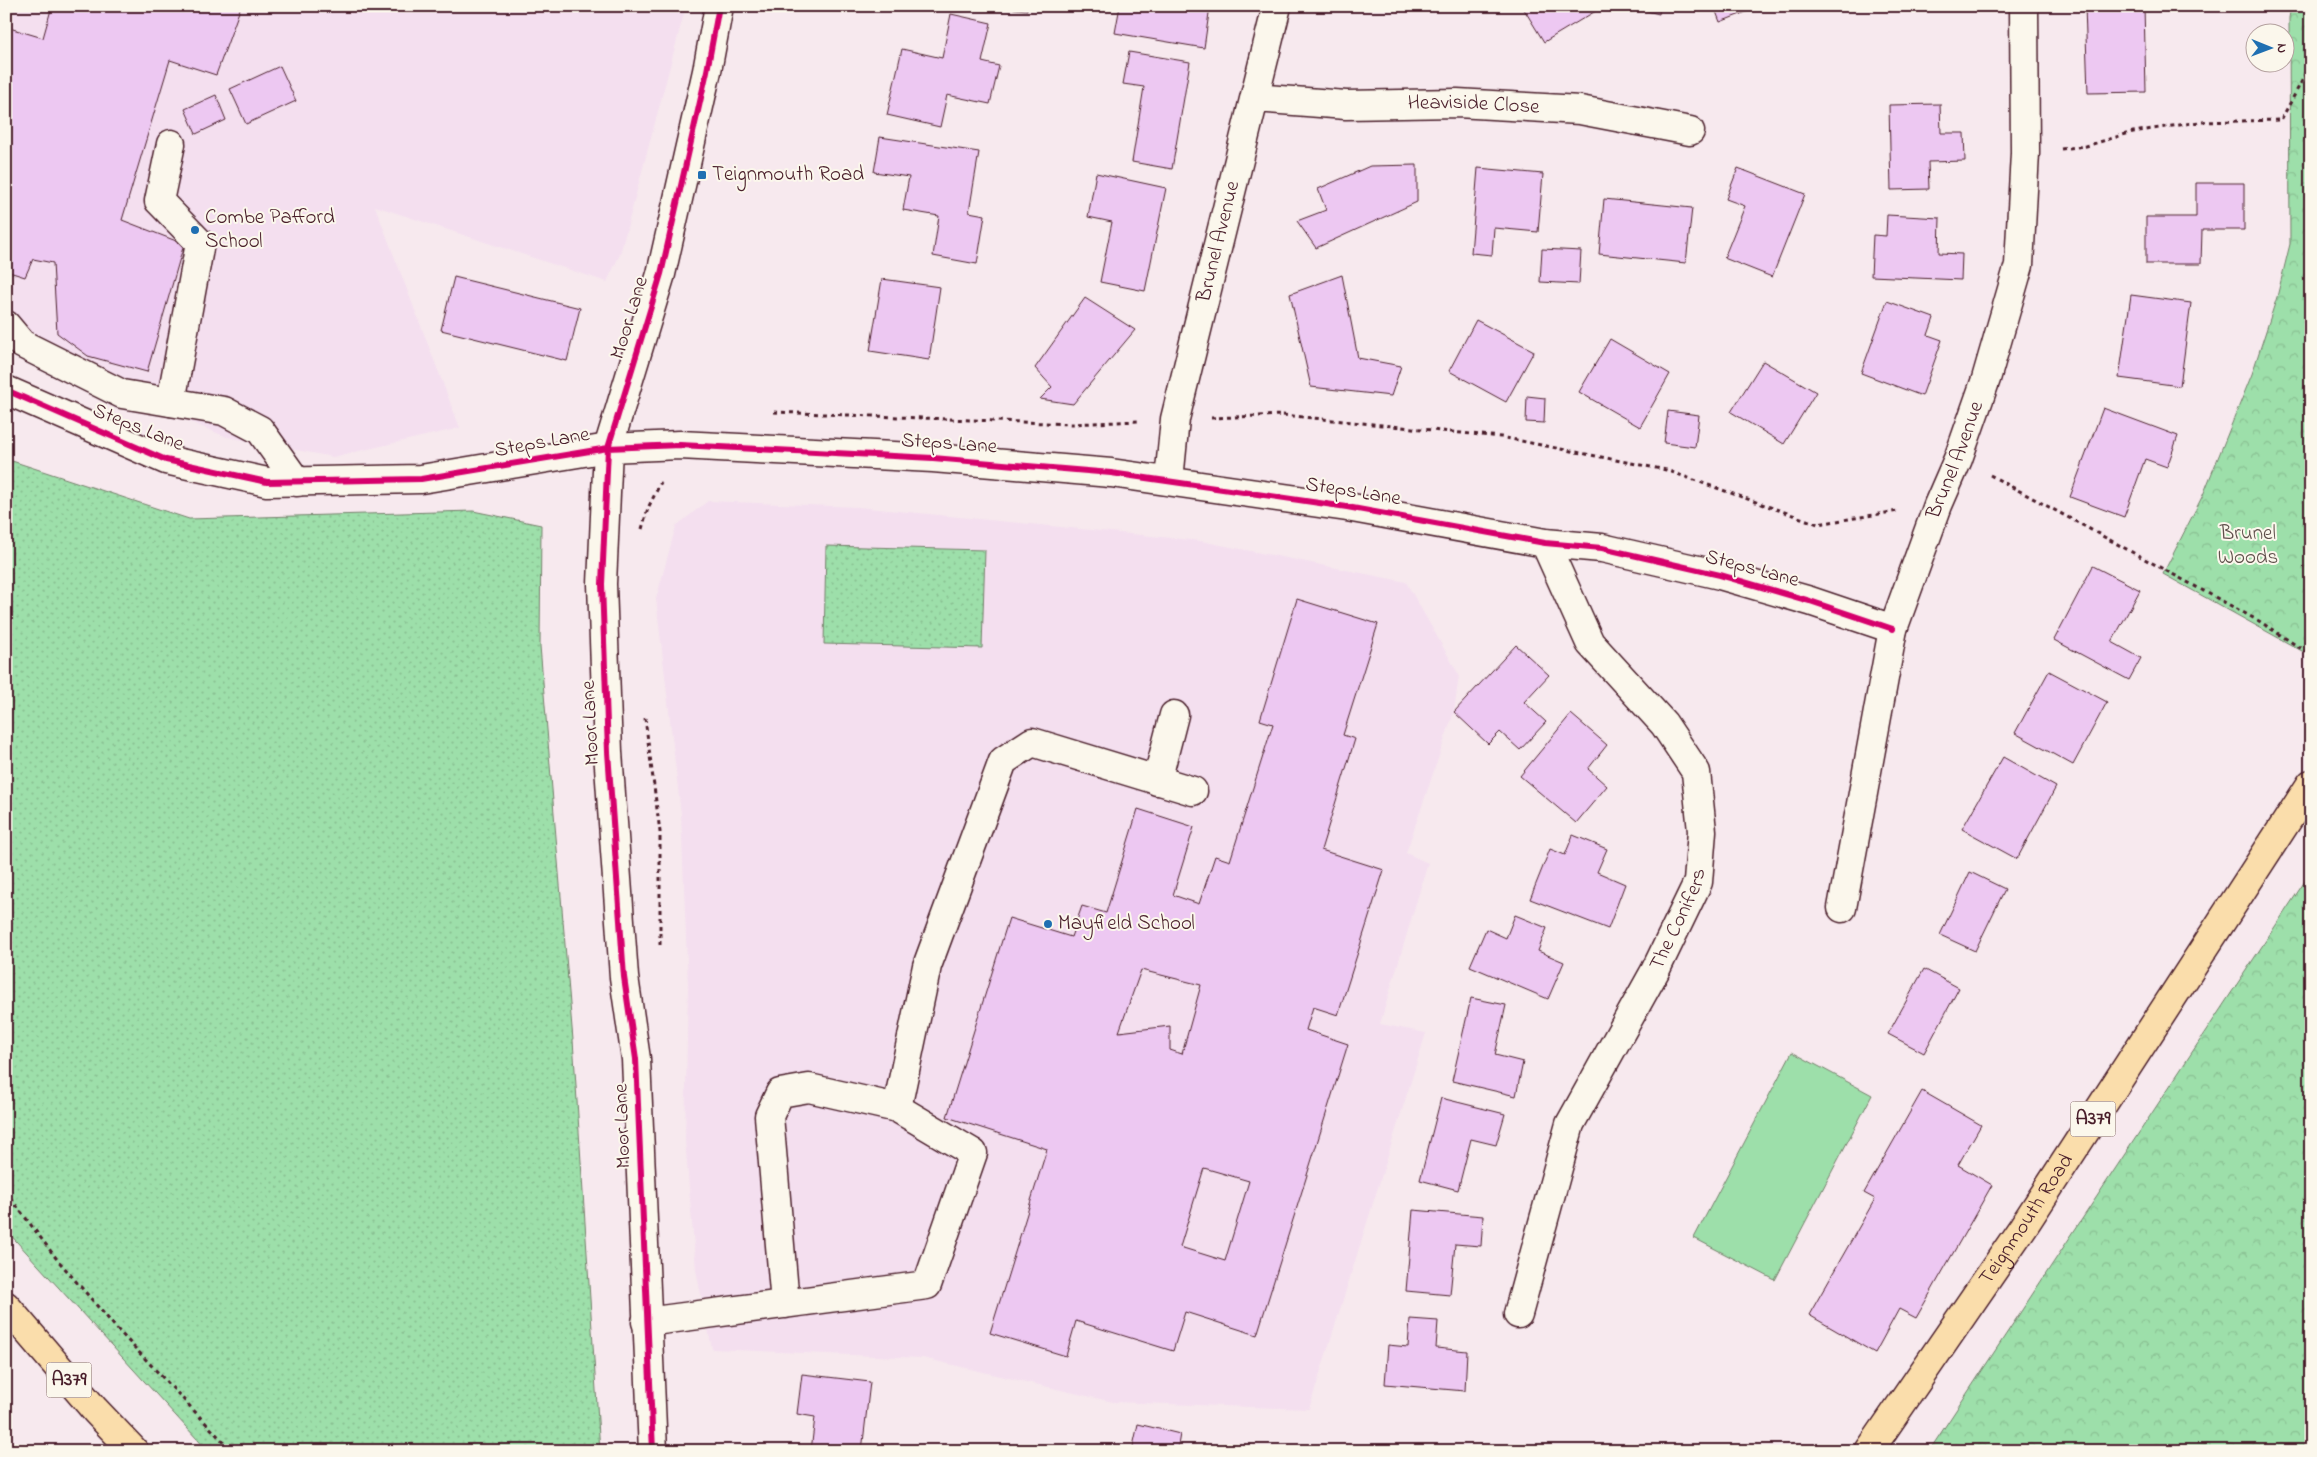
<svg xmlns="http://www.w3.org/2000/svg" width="2317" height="1457" viewBox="0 0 2317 1457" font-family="'Indie Flower',sans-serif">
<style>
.built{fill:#f4dfef}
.green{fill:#9ddfaa;stroke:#747f6a}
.forest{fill:url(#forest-crowns);stroke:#747f6a}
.park{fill:url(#park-dots);stroke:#747f6a}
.building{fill:#edc8f2;stroke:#4a1f2b;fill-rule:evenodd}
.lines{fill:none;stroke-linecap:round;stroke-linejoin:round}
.minor-casing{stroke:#4a1f2b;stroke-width:31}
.major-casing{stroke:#4a1f2b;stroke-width:31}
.path{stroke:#4a1f2b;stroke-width:3;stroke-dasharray:4 4;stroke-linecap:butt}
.minor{stroke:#fbf7ec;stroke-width:28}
.major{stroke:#faddab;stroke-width:28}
.cycleway-casing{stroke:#fbf7ec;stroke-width:9}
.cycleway{stroke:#d6006c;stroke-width:6}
.poi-dot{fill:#1f6fb2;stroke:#fbf7ec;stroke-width:2}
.labels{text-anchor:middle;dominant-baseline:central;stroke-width:4;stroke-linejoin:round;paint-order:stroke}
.shield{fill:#fbf7ec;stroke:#7f6065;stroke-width:1}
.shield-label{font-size:20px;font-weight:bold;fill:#4a1f2b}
.street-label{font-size:21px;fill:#4a1f2b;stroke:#fbf7ec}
.poi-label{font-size:21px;fill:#4a1f2b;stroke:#fbf7ec;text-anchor:start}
.park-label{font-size:21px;fill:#5f4f4b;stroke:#fbf7ec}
</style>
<defs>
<pattern id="forest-crowns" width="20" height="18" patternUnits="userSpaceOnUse" patternTransform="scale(1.25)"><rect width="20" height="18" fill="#9ddfaa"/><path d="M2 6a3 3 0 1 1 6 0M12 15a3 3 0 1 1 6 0" fill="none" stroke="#89bf92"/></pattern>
<pattern id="park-dots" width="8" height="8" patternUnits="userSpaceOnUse" patternTransform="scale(1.25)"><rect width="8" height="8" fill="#9ddfaa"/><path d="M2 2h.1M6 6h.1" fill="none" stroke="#89bf92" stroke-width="1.8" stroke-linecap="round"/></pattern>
</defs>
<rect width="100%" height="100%" fill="#f7e9ee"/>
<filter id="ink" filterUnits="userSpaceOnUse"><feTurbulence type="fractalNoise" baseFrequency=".02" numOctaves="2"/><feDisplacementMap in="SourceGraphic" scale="10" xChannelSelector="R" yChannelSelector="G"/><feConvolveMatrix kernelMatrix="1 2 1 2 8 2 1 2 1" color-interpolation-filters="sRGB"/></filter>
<g filter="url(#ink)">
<!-- built -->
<path class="built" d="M6 6H686L620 254 607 282 375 206 460 428 333 457 227 437 6 347Z
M708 501 858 507 1201 541 1406 582 1459 675 1454 712 1406 853 1428 863 1380 1024 1426 1033 1309 1409 1113 1402 923 1358 712 1349 696 1270 685 1140 688 985 681 814 656 599 676 526Z"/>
<!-- green -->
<path class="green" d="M1792 1052 1872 1095 1775 1280 1694 1238Z"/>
<!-- forest -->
<path class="forest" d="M2291 6H2311V656L2163 574 2203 495 2252 374 2277 297 2290 244 2289 18Z
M2311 872V1451H1929Z"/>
<!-- park -->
<path class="park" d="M6 459 189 519 473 511 541 525 540 646 573 1040 600 1451H208L6 1230Z
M826 546 985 550 982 648 824 644Z"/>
<!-- building -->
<path class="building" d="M52 6H241L216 75 170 60 122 220 184 244 147 372 88 356 57 333 53 263 33 259 25 277 6 271V27L43 38Z
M985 6H1027V10Z
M1120 6H1210L1204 48 1115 33Z
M1522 6H1604L1544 42Z
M1627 6H1660L1659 14Z
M1714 6H1753L1754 9 1720 22Z
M2085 6H2144L2146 92 2088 93Z
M951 14 991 23 982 62 999 66 990 104 947 95 940 127 887 115 902 49 942 58Z
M1129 52 1190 62 1172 169 1132 162 1144 87 1123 84Z
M280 66 296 101 246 124 230 89Z
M216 95 226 120 196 134 185 109Z
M1940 104 1941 133H1964L1965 161 1928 162 1929 189 1891 190 1889 105Z
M880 137 979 152 969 212 985 215 977 264 933 256 939 216 903 210 909 177 874 172Z
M1417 165V202L1316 248 1297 221 1326 210 1318 189 1370 166Z
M1478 168 1543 174 1538 232 1494 228 1492 255 1471 253Z
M1738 168 1805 194 1772 277 1724 258 1745 206 1726 199Z
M1096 173 1166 188 1145 291 1100 282 1112 222 1088 217Z
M2196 183H2244V230H2202L2201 264H2146V217H2196Z
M1604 199 1692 208 1686 263 1599 254Z
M1887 215 1940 218 1939 253 1962 254 1961 280 1871 276 1873 235 1886 236Z
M1542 249 1581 251 1579 284 1540 282Z
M1342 275 1358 358 1401 366 1391 396 1311 387 1290 294Z
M454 277 580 308 567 361 441 330Z
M882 279 940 287 929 360 870 351Z
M2131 295 2191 303 2180 386 2119 378Z
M1085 298 1135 330 1073 404 1040 399 1052 387 1035 368Z
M1887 301 1934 318 1928 335 1942 340 1922 396 1861 373Z
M1476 320 1534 351 1506 402 1449 371Z
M1610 339 1670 374 1640 427 1579 392Z
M1763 361 1816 392 1784 444 1731 412Z
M1527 396 1545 398 1544 423 1526 422Z
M2103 408 2178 436 2167 467 2145 459 2124 517 2070 497Z
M1668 411 1699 415 1695 447 1664 443Z
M2093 566 2140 590 2112 642 2141 658 2129 680 2054 640Z
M1297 599 1378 624 1343 735 1355 739 1321 850 1384 870 1338 1015 1313 1007 1306 1030 1348 1044 1257 1335 1185 1312 1173 1351 1076 1321 1066 1356 990 1333 1047 1149 947 1117 1009 918 1071 937 1082 906 1106 913 1138 809 1194 827 1173 895 1199 904 1215 856 1230 861 1273 724 1260 720ZM1141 970 1201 985 1182 1054 1170 1050V1026L1119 1032ZM1204 1168 1249 1181 1225 1261 1180 1247Z
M1516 645 1549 675 1524 702 1546 722 1520 750 1500 732 1488 744 1454 712Z
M2049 671 2107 702 2073 765 2015 733Z
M1571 714 1607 745 1588 769 1607 786 1576 823 1520 776Z
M2003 757 2056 787 2017 859 1962 829Z
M1573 835 1607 849 1597 872 1625 884 1608 929 1530 899 1550 849 1565 855Z
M1970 872 2005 889 1975 951 1940 935Z
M1515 915 1547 928 1538 951 1564 962 1548 999 1470 966 1486 929 1506 938Z
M1924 969 1959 988 1924 1053 1888 1034Z
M1471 998 1506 1005 1495 1055 1523 1062 1516 1096 1452 1081Z
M1922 1091 1981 1125 1958 1165 1992 1185 1916 1318 1899 1309 1875 1353 1809 1315 1875 1199 1864 1193Z
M1441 1098 1505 1114 1496 1145 1471 1139 1458 1190 1420 1180Z
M1413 1210 1483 1216 1481 1246 1455 1244 1450 1295 1406 1291Z
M1410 1319 1438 1321 1436 1348 1467 1351 1465 1391 1385 1384 1388 1345 1408 1347Z
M802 1374 870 1382 862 1451H811L815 1417 797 1414Z
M1138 1424 1180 1434 1177 1451H1132Z"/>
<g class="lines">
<!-- minor casing -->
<g class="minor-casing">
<g id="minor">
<path id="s1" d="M1255 98 1346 105 1457 103 1580 110 1690 131"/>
<path d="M171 144 159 201 200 243 171 402"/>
<path d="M6 325 22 344 122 394 224 411 260 430 297 482"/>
<path d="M6 390 166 460 267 482 421 479 608 448 680 445 933 458 1111 473 1347 507 1545 543 1602 548 1720 575 1810 601 1893 629"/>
<path id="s2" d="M1169 480 1175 419 1277 6"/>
<path d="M1157 781 1174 715"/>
<path id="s3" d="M1842 908 1893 629 1938 505 1958 459 1986 379 2019 265 2025 153 2024 6"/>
<path d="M897 1108 927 966 1003 761 1032 742 1193 791"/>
<path id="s4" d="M1518 1314 1570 1124 1655 971 1698 882 1702 831 1696 772 1664 724 1590 643 1545 543"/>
<path d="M646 1322 927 1285 973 1153 897 1108 809 1088 780 1093 769 1116 785 1304"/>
<path d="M653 1451 636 1059 624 977 608 752 602 584 608 448 661 274 707 71 719 6"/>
</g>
</g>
<!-- major casing -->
<g class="major-casing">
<g id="major">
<path d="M6 1306 95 1410 134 1451"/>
<path id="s5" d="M1869 1451 2023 1227 2311 784"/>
</g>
</g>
<!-- path -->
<path class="path" d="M2061 149 2086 146 2133 132 2199 122 2281 120 2311 64
M774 412 1071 424 1140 421
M1211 418 1283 415 1501 437 1666 470 1818 524 1898 511
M1990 475 2259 621 2311 655
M642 529 648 508 661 482
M645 718 660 832V948
M6 1192 56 1258 117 1329 232 1451"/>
<!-- minor -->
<use href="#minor" class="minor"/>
<!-- major -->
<use href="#major" class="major"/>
<!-- cycleway casing -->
<g class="cycleway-casing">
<path id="cycleway" d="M6 390 166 460 267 482 421 479 608 448 680 445 933 458 1111 473 1347 507 1545 543 1602 548 1720 575 1810 601 1893 629
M653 1451 636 1059 624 977 608 752 602 584 608 448 661 274 707 71 719 6"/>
</g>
<!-- cycleway -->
<use href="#cycleway" class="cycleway"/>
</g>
</g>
<!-- markers -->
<g class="poi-dot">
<rect x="697" y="170" width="10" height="10" rx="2.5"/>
<circle cx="195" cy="230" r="5"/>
<circle cx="1048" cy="924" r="5"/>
</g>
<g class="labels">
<!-- shield labels -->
<g class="shield">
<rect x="2070.5" y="1101.5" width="45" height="35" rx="4"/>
<rect x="46.5" y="1362.5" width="45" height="35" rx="4"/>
</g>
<g class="shield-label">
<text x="2093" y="1119">A379</text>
<text x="69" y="1380">A379</text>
</g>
<!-- street labels -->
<g class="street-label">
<text stroke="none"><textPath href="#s1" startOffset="219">Heaviside Close</textPath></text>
<text stroke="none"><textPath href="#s2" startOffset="244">Brunel Avenue</textPath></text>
<text transform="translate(630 318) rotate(-73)">Moor Lane</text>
<text transform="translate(138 428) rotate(22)">Steps Lane</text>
<text transform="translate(542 443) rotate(-10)">Steps Lane</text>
<text transform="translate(949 444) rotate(4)">Steps Lane</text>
<text stroke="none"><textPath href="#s3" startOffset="464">Brunel Avenue</textPath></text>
<text transform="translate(1353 492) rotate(9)">Steps Lane</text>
<text transform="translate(1752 569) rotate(15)">Steps Lane</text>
<text transform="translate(591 723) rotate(-93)">Moor Lane</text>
<text stroke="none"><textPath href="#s4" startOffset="429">The Conifers</textPath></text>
<text transform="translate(623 1126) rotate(-92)">Moor Lane</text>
<text stroke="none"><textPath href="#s5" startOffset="280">Teignmouth Road</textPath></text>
</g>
<!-- poi labels -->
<g class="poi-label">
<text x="712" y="175">Teignmouth Road</text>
<text x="205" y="218">Combe Pafford<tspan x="205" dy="24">School</tspan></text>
<text x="1058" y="924">Mayfield School</text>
</g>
<!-- park labels -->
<g class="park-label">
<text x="2248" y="534">Brunel<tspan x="2248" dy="24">Woods</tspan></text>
</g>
</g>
<!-- margin -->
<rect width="2317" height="1457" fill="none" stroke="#fbf7ec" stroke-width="25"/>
<rect x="12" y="12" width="2292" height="1432" fill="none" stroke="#4a1f2b" stroke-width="2" filter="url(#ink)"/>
<!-- north arrow -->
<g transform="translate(2270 48) rotate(91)"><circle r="24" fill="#fbf7ec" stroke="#b4a19f"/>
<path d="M0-4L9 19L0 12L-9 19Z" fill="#1f6fb2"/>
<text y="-8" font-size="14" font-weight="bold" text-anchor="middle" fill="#4a1f2b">N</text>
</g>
</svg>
